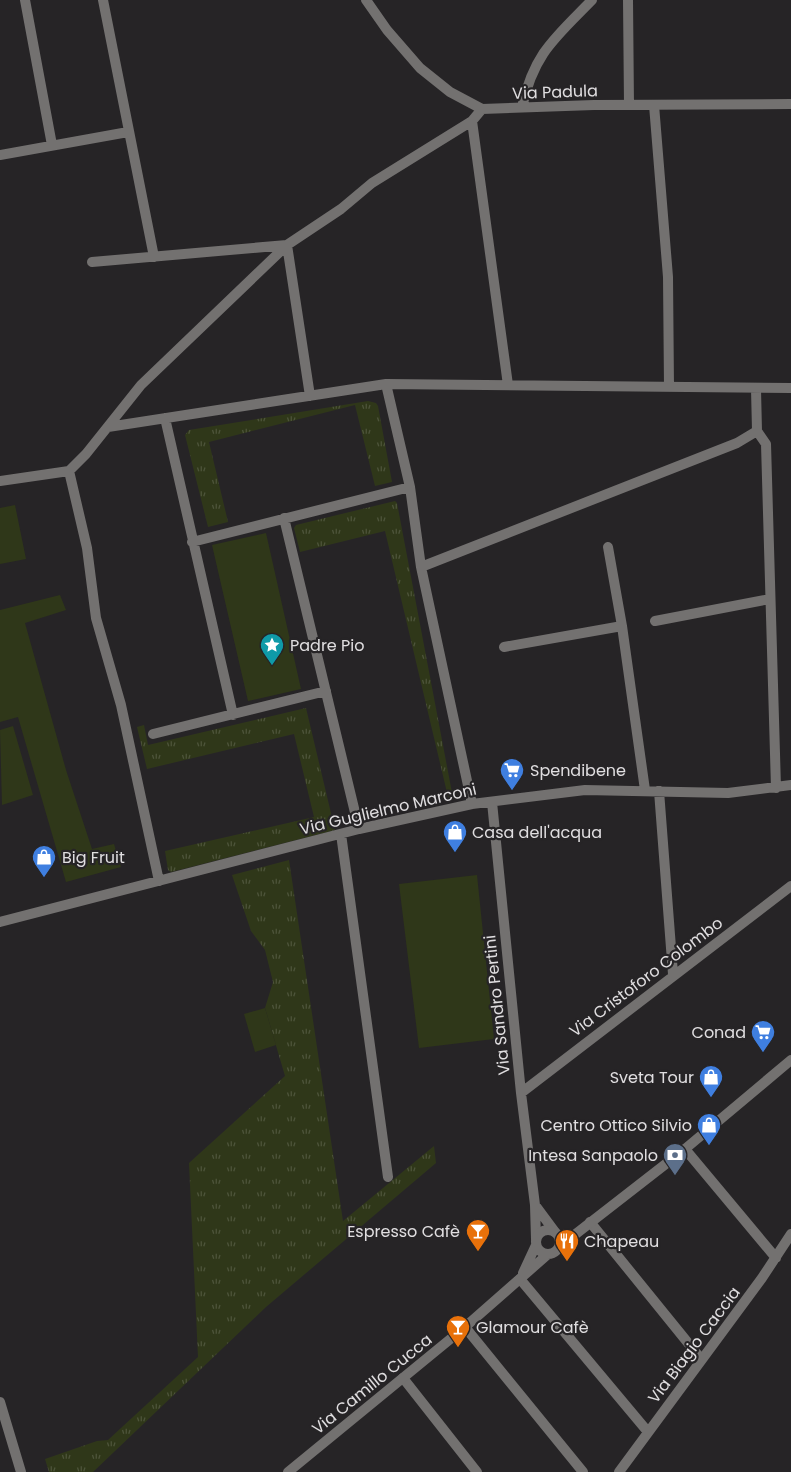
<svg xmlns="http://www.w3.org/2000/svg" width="791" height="1472" viewBox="0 0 791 1472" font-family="Poppins,sans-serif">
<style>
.grass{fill:url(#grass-tufts)}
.garden{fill:#2f3719}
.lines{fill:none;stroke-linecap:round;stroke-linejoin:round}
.minor{stroke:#737170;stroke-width:10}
.tertiary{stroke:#737170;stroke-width:10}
.labels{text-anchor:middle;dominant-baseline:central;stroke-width:4.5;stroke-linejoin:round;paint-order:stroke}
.street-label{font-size:16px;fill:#e0dee0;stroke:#262426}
.poi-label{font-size:16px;fill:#e0dee0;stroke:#262426;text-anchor:start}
</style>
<defs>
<pattern id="grass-tufts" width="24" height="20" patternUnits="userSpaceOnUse" patternTransform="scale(1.25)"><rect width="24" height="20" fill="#2f3719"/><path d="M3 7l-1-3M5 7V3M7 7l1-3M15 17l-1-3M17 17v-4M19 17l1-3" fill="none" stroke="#4d543a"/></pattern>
</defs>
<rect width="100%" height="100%" fill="#262426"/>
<!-- grass -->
<path class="grass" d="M368 401 376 403 378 406 392 482 375 486 355 405 209 442 228 522 208 527 185 435 189 430Z
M395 501 397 503 453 798 449 801 385 531 300 552 294 528 296 525Z
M306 708 335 830 171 872 168 870 165 851 314 817 294 734 147 769 137 727 144 725 148 745Z
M289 860 343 1221 434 1146 436 1163 266 1307 93 1472H49L45 1459 97 1441 108 1440 198 1357 189 1163 285 1076 265 1008 273 982 265 950 251 931 232 875Z"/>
<!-- garden -->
<path class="garden" d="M15 505 26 559 0 564V508Z
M266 533 301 689 248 701 212 545Z
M60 595 66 610 25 623 66 770 92 849 114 844 121 867 66 882 18 717 0 722V610Z
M13 726 33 795 2 805 0 730Z
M477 875 494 1039 419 1048 399 884Z
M265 1008 276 1045 255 1052 244 1014Z"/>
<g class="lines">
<!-- minor -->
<path class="minor" d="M25 0 52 145
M103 0 154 257
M366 0 387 30 420 68 450 92 482 109 594 105 791 104
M628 0 629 105
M654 105 668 277 669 387
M522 107C534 53 555 38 592 0
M472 121 508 385
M0 155 128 132
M287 245 310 396
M92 262 287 245
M386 384 410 487 421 567 472 804
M756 389 757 431 766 444 776 788
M165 418 233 715
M108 427 386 384 791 388
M69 471 87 548 96 618 121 705 159 881
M0 481 69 471 86 454 141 385 287 245 341 209 372 183 472 121 482 109
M284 518 359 829
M192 542 410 487
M608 547 622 626 645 790
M421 567 737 443 757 431
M655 621 770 599
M504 647 622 626
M153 734 326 691
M659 791 673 974
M492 802 521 1093 535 1205 536 1239
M341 834 388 1177
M0 922 359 829 472 804 585 790 728 793 791 785
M521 1093 791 886
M685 1149 776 1258
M535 1205 555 1232
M590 1222 697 1354
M520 1279 648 1432
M465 1327 583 1472
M403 1378 477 1472
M0 1402 21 1472
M619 1472 762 1278 791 1234"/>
<!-- tertiary -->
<path class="tertiary" d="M536 1242a12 12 0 1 1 24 0a12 12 0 1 1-24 0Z
M559 1247 685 1149 791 1060
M523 1273 536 1245
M288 1472 465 1327 547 1255"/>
</g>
<!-- icons -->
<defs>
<g id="sight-pin" transform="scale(1.25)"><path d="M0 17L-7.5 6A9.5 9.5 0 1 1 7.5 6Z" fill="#0f9aa8" stroke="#262426"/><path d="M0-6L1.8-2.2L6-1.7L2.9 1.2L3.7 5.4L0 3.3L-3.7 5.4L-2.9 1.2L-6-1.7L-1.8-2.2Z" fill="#fff"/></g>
<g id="supermarket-pin" transform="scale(1.25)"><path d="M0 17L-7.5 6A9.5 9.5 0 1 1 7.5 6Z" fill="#3f7fe0" stroke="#262426"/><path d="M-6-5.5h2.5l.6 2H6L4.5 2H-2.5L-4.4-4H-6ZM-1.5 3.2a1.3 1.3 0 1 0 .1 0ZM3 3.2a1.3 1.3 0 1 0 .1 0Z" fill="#fff"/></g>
<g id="shop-pin" transform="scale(1.25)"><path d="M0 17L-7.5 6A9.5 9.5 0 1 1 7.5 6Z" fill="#3f7fe0" stroke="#262426"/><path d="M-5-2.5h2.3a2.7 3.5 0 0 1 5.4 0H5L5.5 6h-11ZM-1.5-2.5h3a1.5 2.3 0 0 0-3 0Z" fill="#fff"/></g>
<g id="bank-pin" transform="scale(1.25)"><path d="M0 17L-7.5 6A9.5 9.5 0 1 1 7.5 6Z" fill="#5c6f8a" stroke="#262426"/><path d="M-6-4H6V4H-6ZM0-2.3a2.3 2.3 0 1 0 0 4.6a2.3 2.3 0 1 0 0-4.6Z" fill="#fff"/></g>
<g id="bar-pin" transform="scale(1.25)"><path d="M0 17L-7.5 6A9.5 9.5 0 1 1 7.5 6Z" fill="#e8710a" stroke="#262426"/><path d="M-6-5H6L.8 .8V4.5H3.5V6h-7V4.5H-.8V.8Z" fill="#fff"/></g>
<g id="restaurant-pin" transform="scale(1.25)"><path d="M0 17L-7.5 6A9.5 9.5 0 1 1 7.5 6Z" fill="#e8710a" stroke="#262426"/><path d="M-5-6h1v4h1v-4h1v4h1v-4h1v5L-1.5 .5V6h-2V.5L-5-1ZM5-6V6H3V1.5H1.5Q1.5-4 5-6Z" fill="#fff"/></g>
</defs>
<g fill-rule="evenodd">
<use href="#sight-pin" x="272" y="645"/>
<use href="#supermarket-pin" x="512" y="770"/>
<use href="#shop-pin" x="455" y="832"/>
<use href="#shop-pin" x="44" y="857"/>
<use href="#supermarket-pin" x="763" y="1032"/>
<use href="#shop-pin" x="711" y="1077"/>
<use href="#shop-pin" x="709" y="1125"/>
<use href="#bank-pin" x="675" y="1155"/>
<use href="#bar-pin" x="478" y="1231"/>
<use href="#restaurant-pin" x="567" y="1241"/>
<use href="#bar-pin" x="458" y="1327"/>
</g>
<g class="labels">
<!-- street labels -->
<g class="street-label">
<text transform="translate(555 92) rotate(-2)">Via Padula</text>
<text transform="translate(388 809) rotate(-13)">Via Guglielmo Marconi</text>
<text transform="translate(646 977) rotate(-37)">Via Cristoforo Colombo</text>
<text transform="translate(497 1005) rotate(-96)">Via Sandro Pertini</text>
<text transform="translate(694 1345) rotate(-53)">Via Biagio Caccia</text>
<text transform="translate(372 1384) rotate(-39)">Via Camillo Cucca</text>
</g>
<!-- poi labels -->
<g class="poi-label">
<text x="290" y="645">Padre Pio</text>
<text x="530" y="770">Spendibene</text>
<text x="472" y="832">Casa dell'acqua</text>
<text x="62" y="857">Big Fruit</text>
<text x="746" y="1032" text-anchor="end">Conad</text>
<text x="694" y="1077" text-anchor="end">Sveta Tour</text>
<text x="692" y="1125" text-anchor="end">Centro Ottico Silvio</text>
<text x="658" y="1155" text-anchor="end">Intesa Sanpaolo</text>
<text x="460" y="1231" text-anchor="end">Espresso Cafè</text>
<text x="584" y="1241">Chapeau</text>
<text x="476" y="1327">Glamour Cafè</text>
</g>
</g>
</svg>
